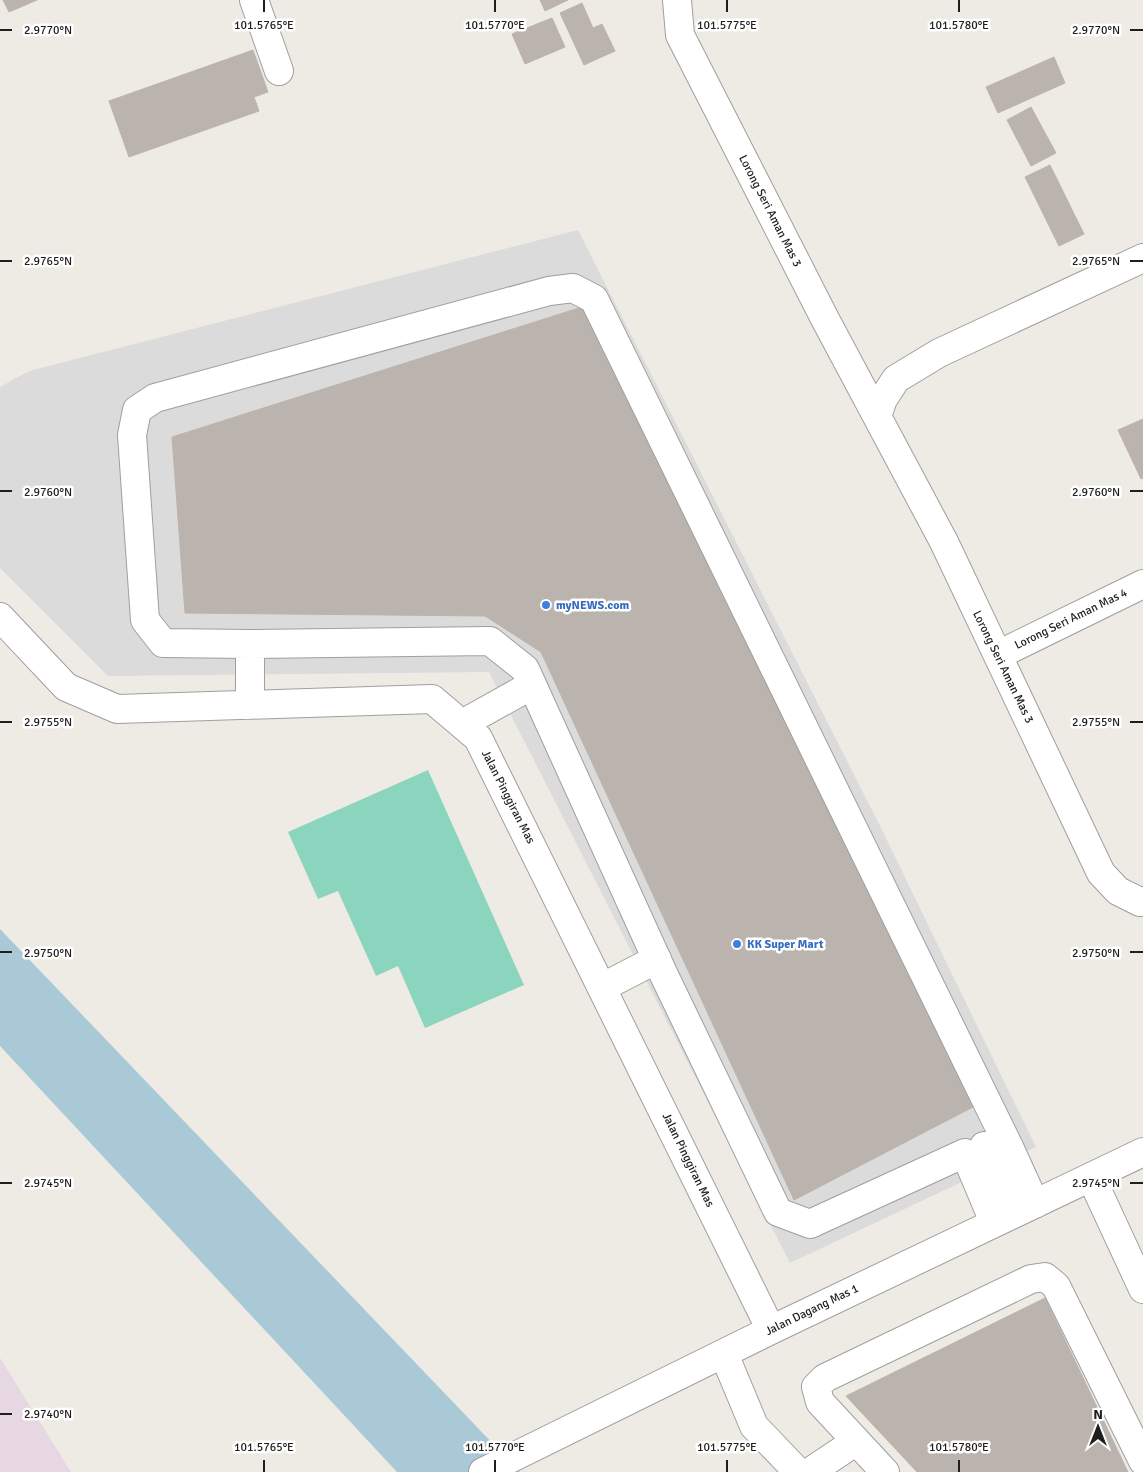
<svg xmlns="http://www.w3.org/2000/svg" width="1143" height="1472" viewBox="0 0 1143 1472" font-family="Signika,sans-serif">
<style>
.residential{fill:#dcdbdb}
.industrial{fill:#e6d7e2}
.pitch{fill:#8bd5be}
.water{fill:#aac9d7}
.building{fill:#bbb4ae;stroke:#beb4a9}
.lines{fill:none;stroke-linecap:round;stroke-linejoin:round}
.minor-casing{stroke:#9f9f9f;stroke-width:30}
.minor{stroke:#fff;stroke-width:28}
.ticks{fill:none;stroke:#1e1e1e;stroke-width:2}
.shop-dot{fill:#3f7fe0;stroke:#fff;stroke-width:2}
.labels{text-anchor:middle;dominant-baseline:central;stroke-width:5;stroke-linejoin:round;paint-order:stroke}
.street-label{font-size:12px;fill:#1e1e1e;stroke:#fff}
.shop-label{font-size:12px;font-weight:bold;fill:#366cbe;stroke:#fff;text-anchor:start}
.ticks-label{font-size:12px;text-anchor:middle;fill:#1e1e1e;stroke:#fff;stroke-width:5;stroke-linejoin:round;paint-order:stroke}
</style>
<rect width="100%" height="100%" fill="#eeebe5"/>
<!-- residential -->
<path class="residential" d="M578 230 881 828 1036 1147 790 1263 489 672 108 676 0 568V387L29 371Z"/>
<!-- industrial -->
<path class="industrial" d="M0 1358 71 1472H0Z"/>
<!-- pitch -->
<path class="pitch" d="M428 770 524 985 425 1028 398 966 376 976 338 891 318 899 288 832Z"/>
<!-- water -->
<path class="water" d="M0 929 520 1472H397L0 1046Z"/>
<!-- building -->
<path class="building" d="M3 0H37L9 12Z
M540 0H568L545 11Z
M582 3 593 28 602 24 615 51 584 65 560 13Z
M552 18 565 47 525 64 512 34Z
M253 50 268 92 254 97 259 111 129 157 109 101Z
M1054 57 1065 83 998 113 986 87Z
M1031 107 1056 153 1031 166 1007 120Z
M1050 165 1084 234 1059 246 1025 177Z
M582 307 973 1107 794 1200 541 652 485 616 185 613 172 437Z
M565 358 811 865 693 921 449 414Z
M1143 419V478L1141 479 1118 430Z
M451 446 453 570 192 573 190 450Z
M1045 1298 1128 1472H917L846 1396Z"/>
<g class="lines">
<!-- minor casing -->
<g class="minor-casing">
<path id="minor" d="M254 0 279 71
M677 0 680 35 825 319 944 542 1101 873 1118 891 1140 902 1143 901
M877 416 883 399 896 379 939 353 1143 258
M0 617 66 687 117 709 432 699 478 738 771 1330
M250 644V705
M998 655 1143 584
M462 724 532 685
M603 987 657 959
M984 1146 1013 1213
M1091 1177 1143 1289
M994 1222 965 1153 810 1224 778 1212 663 973 525 669 490 641 250 644 163 643 145 620 132 435 137 410 155 398 549 291 573 288 594 299 1010 1149 1035 1204
M724 1354 754 1426 798 1472
M483 1472 771 1330 1143 1152
M810 1472 855 1442
M885 1472 820 1402 816 1387 825 1378 1031 1279 1045 1277 1056 1286 1143 1461"/>
</g>
<!-- minor -->
<use href="#minor" class="minor"/>
</g>
<!-- ticks -->
<path class="ticks" d="M264 0V12M495 0V12M727 0V12M959 0V12M0 30H12M1130 30H1143M0 261H12M1130 261H1143M0 491H12M1130 491H1143M0 722H12M1130 722H1143M0 952H12M1130 952H1143M0 1183H12M1130 1183H1143M0 1414H12M264 1460V1472M495 1460V1472M727 1460V1472M959 1460V1472"/>
<!-- markers -->
<g class="shop-dot">
<circle cx="546" cy="605" r="5"/>
<circle cx="737" cy="944" r="5"/>
</g>
<g class="labels">
<!-- street labels -->
<g class="street-label">
<text transform="translate(770 211) rotate(63)">Lorong Seri Aman Mas 3</text>
<text transform="translate(1071 619) rotate(-26)">Lorong Seri Aman Mas 4</text>
<text transform="translate(1003 667) rotate(64)">Lorong Seri Aman Mas 3</text>
<text transform="translate(508 797) rotate(63)">Jalan Pinggiran Mas</text>
<text transform="translate(688 1160) rotate(64)">Jalan Pinggiran Mas</text>
<text transform="translate(812 1310) rotate(-26)">Jalan Dagang Mas 1</text>
</g>
<!-- shop labels -->
<g class="shop-label">
<text x="556" y="605">myNEWS.com</text>
<text x="747" y="944">KK Super Mart</text>
</g>
</g>
<g class="ticks-label">
<text x="264" y="29">101.5765°E</text>
<text x="495" y="29">101.5770°E</text>
<text x="727" y="29">101.5775°E</text>
<text x="959" y="29">101.5780°E</text>
<text x="48" y="34">2.9770°N</text>
<text x="1096" y="34">2.9770°N</text>
<text x="48" y="265">2.9765°N</text>
<text x="1096" y="265">2.9765°N</text>
<text x="48" y="496">2.9760°N</text>
<text x="1096" y="496">2.9760°N</text>
<text x="48" y="726">2.9755°N</text>
<text x="1096" y="726">2.9755°N</text>
<text x="48" y="957">2.9750°N</text>
<text x="1096" y="957">2.9750°N</text>
<text x="48" y="1187">2.9745°N</text>
<text x="1096" y="1187">2.9745°N</text>
<text x="48" y="1418">2.9740°N</text>
<text x="264" y="1451">101.5765°E</text>
<text x="495" y="1451">101.5770°E</text>
<text x="727" y="1451">101.5775°E</text>
<text x="959" y="1451">101.5780°E</text>
</g>
<!-- north arrow -->
<g transform="translate(1098 1427)" stroke="#ffffff" stroke-width="4" paint-order="stroke">
<path d="M0-4L9 19L0 12L-9 19Z" fill="#1e1e1e"/>
<text y="-8" font-size="14" font-weight="bold" text-anchor="middle" fill="#1e1e1e">N</text>
</g>
</svg>
